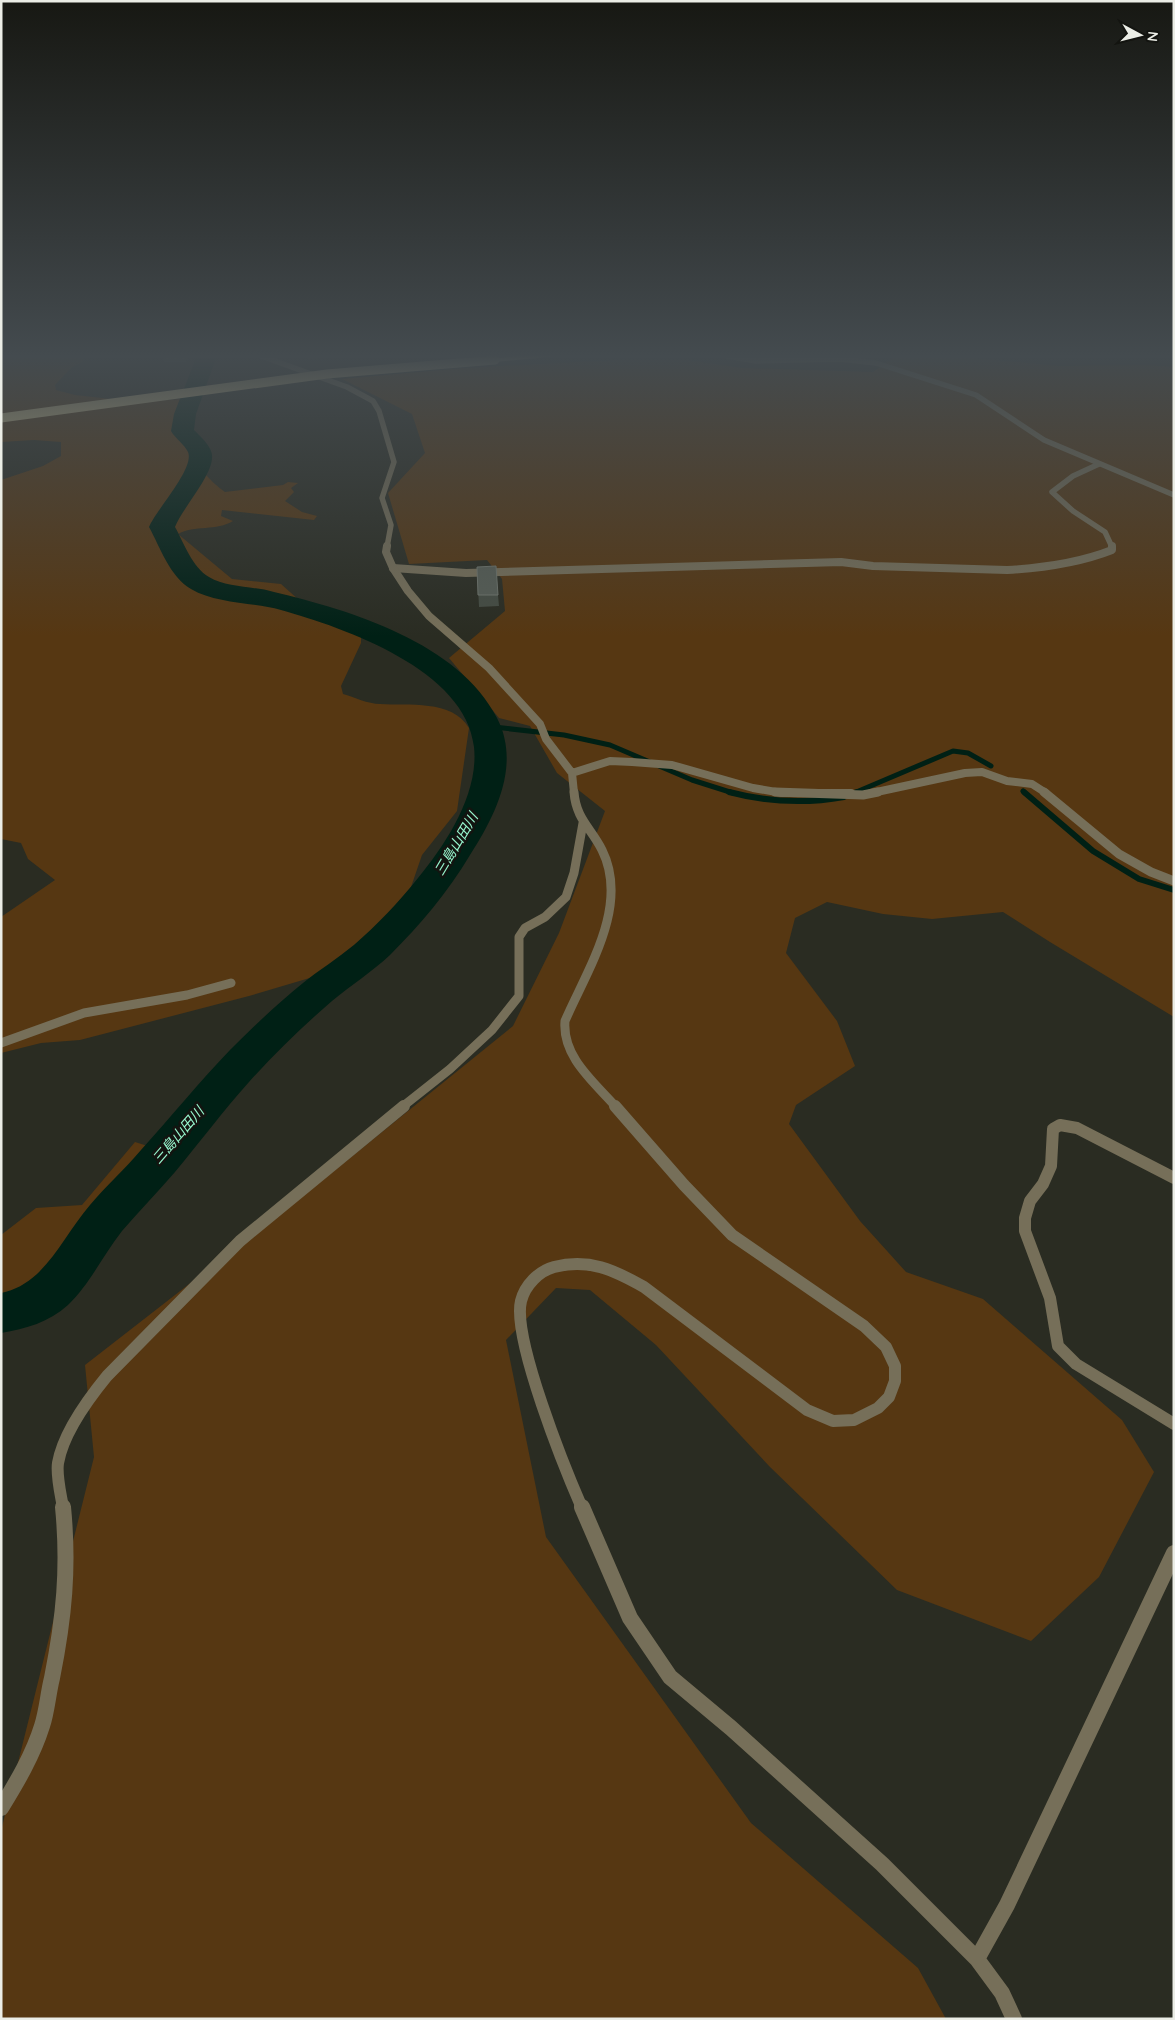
<svg xmlns="http://www.w3.org/2000/svg" width="1175" height="2020" viewBox="0 0 1175 2020" font-family="Quicksand,'Noto Sans JP',sans-serif">
<style>
.green{fill:#563712}
.lines{fill:none;stroke-linecap:round;stroke-linejoin:round}
.stream-far1{stroke:#002015;stroke-width:5}
.stream{stroke:#002015;stroke-width:6}
.river{fill:#002015;fill-rule:evenodd}
.lane-far1{stroke:#766f59;stroke-width:5.5}
.lane{stroke:#766f59;stroke-width:8}
.street-far4{stroke:#766f59;stroke-width:5.5}
.street-far3{stroke:#766f59;stroke-width:8}
.street-far2{stroke:#766f59;stroke-width:9}
.street-far1{stroke:#766f59;stroke-width:12}
.street{stroke:#766f59;stroke-width:16}
.highway{fill:#e0ce95;fill-rule:evenodd}
.highway-bridge{stroke:#e0ce95;stroke-width:9}
.wall{fill:#454c43}
.shaded-wall{fill:#32382f}
.building{fill:#565d55;stroke:#6e746c}
.labels{text-anchor:middle;dominant-baseline:central;stroke-width:5;stroke-linejoin:round;paint-order:stroke}
.water-label{font-size:14px;font-style:italic;fill:#98f8d0;stroke:#131410}
</style>
<rect width="100%" height="100%" fill="#2a2c22"/>
<!-- green -->
<path class="green" d="M919 353 1059 366 1144 365 1174 367V1017L1050 942 1003 912 932 919 883 914 827 902 795 918 786 953 837 1021 855 1066 796 1105 789 1124 860 1221 906 1272 983 1299 1122 1420 1154 1472 1099 1577 1031 1641 897 1590 770 1467 656 1345 590 1290 556 1288 506 1340 546 1537 751 1823 918 1968 946 2019H1V1831L94 1457 85 1365 319 1183 513 1026 559 933 605 811 557 773 530 726 499 718 449 658 505 611 502 579 487 560 409 564 388 493 425 453 412 414 342 379 464 368 616 360H687L742 368 873 372 893 358Z
M1 354H84L83 362 72 367 55 385 56 390 75 395 138 402 180 399 176 410C184 422 184 434 188 447 194 464 211 482 225 492L283 485 288 482 298 483 291 488 294 492 285 501 302 512 317 516 314 520 222 510 221 516 233 521C217 531 194 525 178 534L232 579 281 584 319 618 361 636V643L341 686 343 694C354 697 368 704 380 704 408 706 452 699 469 728L457 811 422 855 411 887 376 928 313 977 249 996 80 1040 41 1043 1 1053V917L55 880 28 859 21 843 1 839V480L43 466 61 456V442L34 440 1 442Z
M296 354H395L309 359Z
M135 1142 157 1149 115 1194 59 1272 17 1306 1 1307V1235L36 1208 82 1205Z"/>
<g class="lines">
<!-- stream-far1 -->
<path class="stream-far1" d="M485 726 564 735 610 745 692 780 733 793
M1023 791 1025 793
M854 793 953 751 968 753 991 766"/>
<!-- stream -->
<path class="stream" d="M729 792C767 802 805 804 844 797
M1024 792 1093 851 1139 879 1174 890
M854 793 857 792"/>
<!-- river -->
<path class="river" d="M198 353H218L196 414 194 430C200 436 208 443 211 451 219 469 182 508 175 527 184 543 192 567 209 577 227 588 254 586 274 592 350 610 459 643 497 718 521 764 496 815 470 855 448 892 420 925 390 955 372 972 351 985 332 1001 303 1026 275 1053 249 1082 223 1111 200 1142 175 1172 158 1192 139 1211 122 1231 103 1255 90 1284 68 1305 49 1322 26 1329 1 1333V1293C15 1290 26 1284 37 1274 58 1254 71 1227 90 1205 106 1186 125 1169 141 1150 171 1117 199 1082 230 1050 253 1027 277 1004 303 983 319 970 337 959 354 945 377 925 399 902 418 878 446 844 479 794 474 747 466 670 345 628 281 610 253 602 216 604 191 589 170 577 160 547 149 527 156 510 195 468 188 452 185 445 175 438 171 431L174 414Z"/>
<!-- lane-far1 -->
<path class="lane-far1" d="M1099 464 1073 476 1052 492 1073 511 1105 532 1112 547"/>
<!-- lane -->
<path class="lane" d="M393 568 466 573 841 562 873 566 1007 570C1042 568 1079 563 1112 550V546"/>
<!-- street-far4 -->
<path class="street-far4" d="M253 353 347 387 373 401 379 411 394 462 382 498 391 525 387 547
M710 353 756 361 840 359 876 363 976 395 1044 440 1174 495"/>
<!-- street-far3 -->
<path class="street-far3" d="M387 546 386 552 393 568 408 591 429 616 489 668 540 724 546 739 572 773 574 793
M572 773 610 761 632 762 672 765 753 788 782 793H851
M872 793 965 773 982 772 1007 781 1032 784 1046 793"/>
<!-- street-far2 -->
<path class="street-far2" d="M574 792C576 819 591 828 602 850 630 906 587 970 565 1021 562 1057 594 1082 616 1107
M775 792 863 795 878 792
M1044 792 1119 854 1151 872 1174 881
M1 1043 84 1013 187 995 231 983
M402 1107 450 1069 492 1030 519 996V937L525 928 545 917 566 897 574 873 583 823"/>
<!-- street-far1 -->
<path class="street-far1" d="M1174 1178 1077 1128 1060 1125 1053 1129 1051 1166 1043 1184 1030 1201 1025 1218V1231L1050 1298 1058 1346 1076 1364 1174 1424
M63 1508C61 1495 56 1476 58 1463 63 1434 89 1398 107 1376L240 1241 404 1106
M582 1508C565 1469 512 1338 521 1301 525 1285 539 1271 554 1267 589 1258 614 1270 644 1287L807 1410 833 1421 854 1420 878 1408 889 1397 895 1381V1366L886 1347 864 1326 732 1235 684 1185 615 1106"/>
<!-- street -->
<path class="street" d="M582 1507 630 1618 670 1677 731 1728 882 1864 977 1959 1002 1993 1014 2019
M1 1808C17 1782 33 1755 42 1726 47 1711 48 1694 52 1678 64 1618 69 1568 63 1507
M977 1959 1007 1905 1174 1553"/>
<!-- highway -->
<path class="highway" d="M551 353H593L495 362 491 360 495 358Z"/>
<!-- highway-bridge -->
<path class="highway-bridge" d="M1 418 327 374 495 360"/>
</g>
<!-- wall -->
<path class="wall" d="M163 354H191L186 362H164L162 355Z
M477 567 498 595 499 606 479 607Z"/>
<!-- shaded-wall -->
<path class="shaded-wall" d="M186 354H191L186 362 185 355Z"/>
<!-- building -->
<path class="building" d="M163 354H186L185 355H162Z
M496 566 498 595H478L477 567Z"/>
<!-- sky -->
<linearGradient id="sky" x2="0" y2="1"><stop stop-color="#171813"/><stop offset="0.56" stop-color="#444b4f"/><stop offset="1" stop-color="#444b4f" stop-opacity="0"/></linearGradient>
<rect width="1175" height="636" fill="url(#sky)"/>
<g class="labels">
<!-- water labels -->
<g class="water-label">
<text transform="translate(456 844) rotate(-59)">三島山田川</text>
<text transform="translate(178 1135) rotate(-49)">三島山田川</text>
</g>
</g>
<!-- border -->
<rect width="1175" height="2020" fill="none" stroke="#ebede6" stroke-width="5"/>
<!-- north arrow -->
<g transform="translate(1140 35) rotate(97)" stroke="#131410" stroke-width="4" paint-order="stroke">
<path d="M0-4L9 19L0 12L-9 19Z" fill="#ebede6"/>
<text y="-8" font-size="14" font-weight="bold" text-anchor="middle" fill="#ebede6">N</text>
</g>
</svg>
